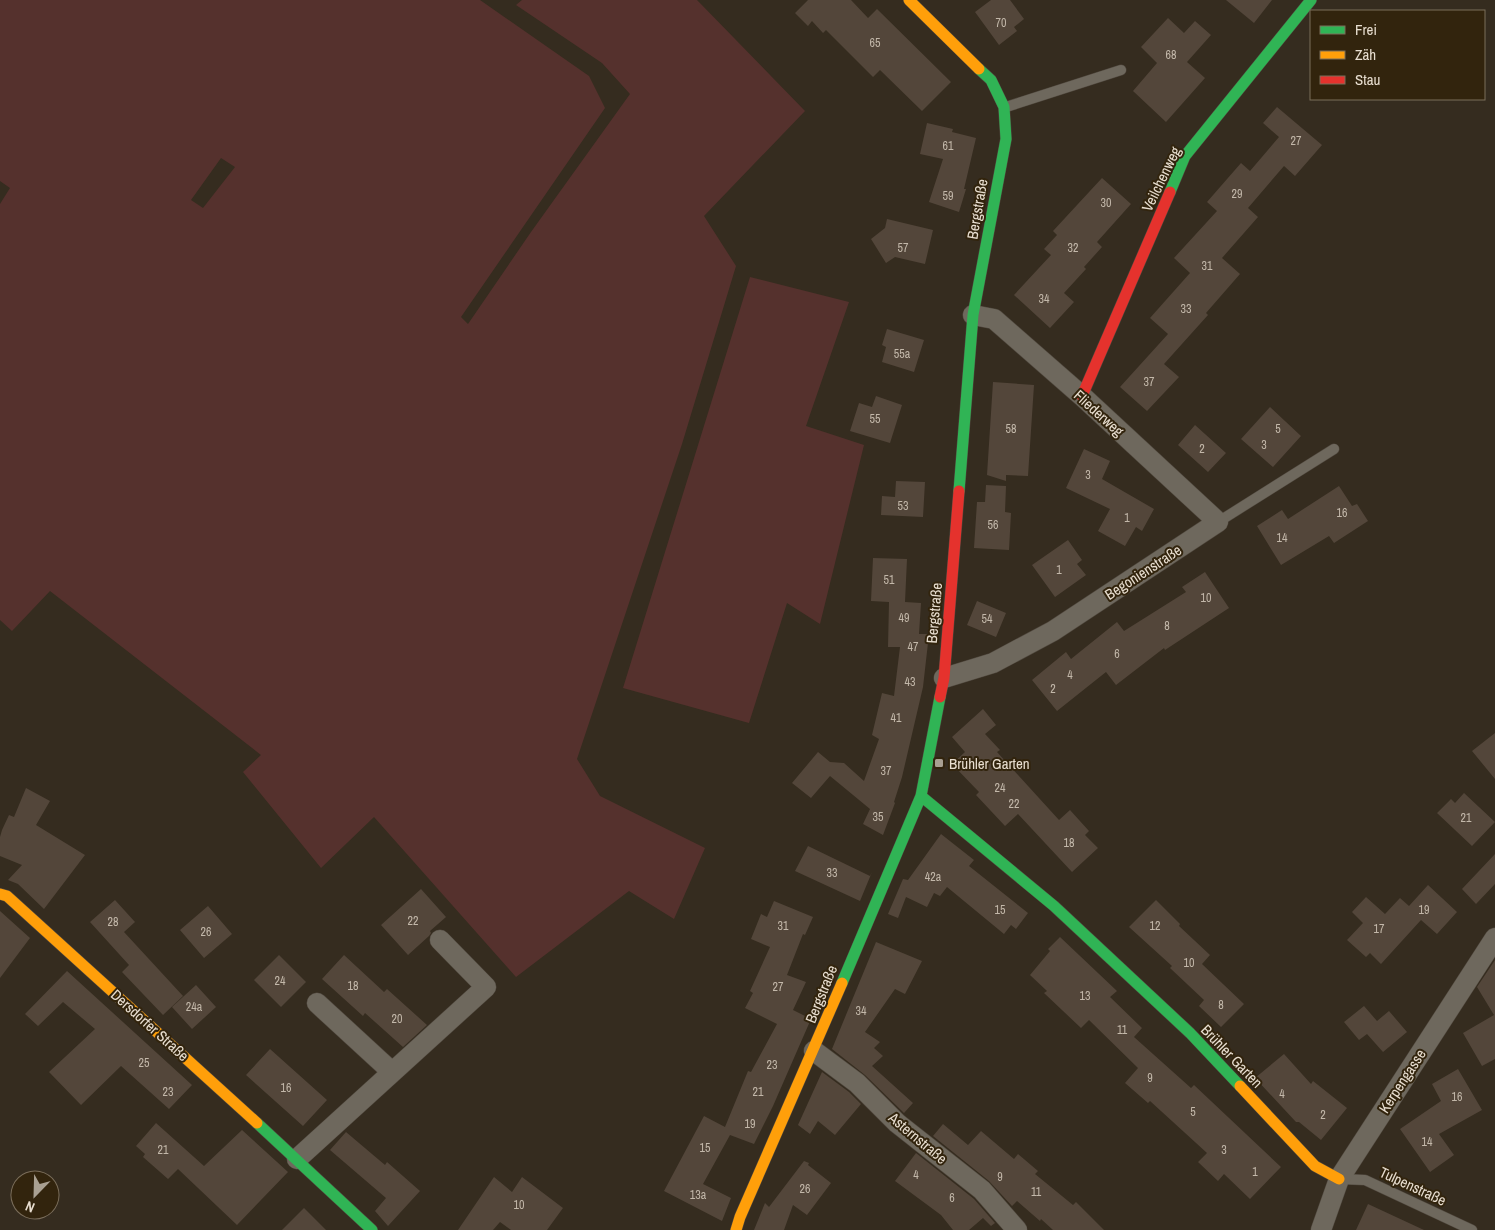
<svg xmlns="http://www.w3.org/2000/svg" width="1495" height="1230" viewBox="0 0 1495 1230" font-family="'Archivo Narrow',sans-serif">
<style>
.green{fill:#55312d;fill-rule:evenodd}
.building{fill:#53463a}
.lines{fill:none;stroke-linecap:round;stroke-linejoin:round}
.lane-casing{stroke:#50483e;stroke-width:11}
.street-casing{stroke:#50483e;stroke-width:21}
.fast-casing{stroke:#50483e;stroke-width:12}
.slow-casing{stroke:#50483e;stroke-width:12}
.jam-casing{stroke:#50483e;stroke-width:12}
.lane{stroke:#6e685d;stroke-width:10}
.street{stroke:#6e685d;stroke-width:20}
.fast{stroke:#30b455;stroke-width:11}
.slow{stroke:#ff9f0a;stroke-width:11}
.jam{stroke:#e5322d;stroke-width:11}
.poi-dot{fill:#a9a092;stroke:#32240d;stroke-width:2}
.labels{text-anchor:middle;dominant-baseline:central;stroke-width:4;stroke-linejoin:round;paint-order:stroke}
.number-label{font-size:12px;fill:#c3b8aa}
.street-label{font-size:15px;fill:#e8ded0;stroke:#32240d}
.poi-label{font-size:15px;fill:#e8ded0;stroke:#32240d;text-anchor:start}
</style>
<rect width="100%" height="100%" fill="#352c1f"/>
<!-- green -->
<path class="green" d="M0 0H480L589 76 605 108 461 317 468 324 531 232 630 94 602 63 516 5 522 0H697L805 111 704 216 736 266 682 444 577 759 600 796 705 848 674 919 629 891 516 977 374 817 321 868 243 772 261 755 50 591 12 631 0 620V204L10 188 0 181ZM221 158 235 167 203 208 191 200Z
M750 277 849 302 806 426 864 445 820 624 787 603 749 723 623 688Z"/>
<!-- building -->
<path class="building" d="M808 0H851L868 18 877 9 951 82 922 111 880 70 873 77 826 30 823 33 812 21 808 26 795 13Z
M991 0H1010L1024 19 1014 27 1017 31 999 45 975 12Z
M1226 0H1272L1254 23Z
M1168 18 1184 33 1195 21 1211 35 1187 62 1205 78 1166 122 1133 91 1157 63 1141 47Z
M1277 107 1322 145 1295 176 1284 166 1248 208 1258 217 1222 258 1240 274 1206 313 1208 315 1164 364 1179 377 1147 411 1120 387 1168 334 1150 318 1190 273 1174 258 1217 211 1207 202 1241 163 1250 171 1279 137 1263 123Z
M927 123 953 129 952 132 976 138 964 189H966L959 212 929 202 943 159 920 154Z
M1102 178 1131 204 1097 242 1102 247 1084 267 1086 269 1064 293 1074 302 1050 328 1014 295 1051 255 1044 249 1057 235 1053 231Z
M887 219 933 230 925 264 895 257 886 263 871 239 885 228Z
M887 329 924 340 914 372 882 362 886 347 882 345Z
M993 382 1034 385 1028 476 1006 475V481L987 475Z
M876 396 902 405 890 443 850 431 859 403 872 407Z
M1270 407 1301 436 1273 467 1241 439Z
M1195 425 1226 453 1208 472 1178 445Z
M1084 449 1110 461 1102 479 1154 509 1142 531 1136 527 1125 546 1098 531 1110 509 1066 488Z
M896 481 925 482 923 517 881 515 882 496 895 497Z
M986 485 1006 486 1005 512 1011 513 1009 550 974 548 977 502H985Z
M1339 486 1352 506 1357 504 1368 521 1334 543 1329 536 1281 565 1257 526 1282 510 1288 519Z
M1068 540 1082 560 1077 564 1086 575 1055 597 1032 565Z
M873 558 907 559 905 602 921 603 919 634H929L923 687 902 777 894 802 895 803 883 835 863 824 870 809 830 776 811 798 792 783 818 752 830 762 844 763 864 781 879 739 872 735 882 693 894 696 900 647H888L889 602 871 601Z
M1205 572 1229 608 1165 650 1164 648 1116 685 1106 672 1057 711 1032 680 1066 652 1071 659 1117 622 1124 631 1186 592 1182 587Z
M977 601 1006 613 996 637 967 625Z
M983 709 996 725 985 734 1000 750 997 752 1059 820 1070 810 1089 831 1085 835 1098 848 1072 872 1018 814 1005 826 976 795 979 792 952 764 965 752 952 737Z
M1495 733V779L1472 751Z
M26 788 50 801 36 825 85 855 44 909 18 884 8 880 22 865 0 856V837L2 830 9 815 14 817Z
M1464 793 1495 822 1472 846 1437 813 1451 799 1455 803Z
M941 834 974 860 969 866 1028 913 1016 929 1011 925 1004 934 947 887 940 896 934 893 927 907 906 897 898 918 888 914 903 879 908 880Z
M808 846 870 876 872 872 860 901 795 871Z
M1495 854V884L1476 904 1462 889Z
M1428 885 1457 912 1437 934 1421 920 1381 964 1370 953 1366 957 1347 940 1363 923 1352 912 1366 897 1385 914 1400 898 1409 906Z
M421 889 446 917 430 931 431 933 429 936 408 955 381 925Z
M115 900 135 922 124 932 183 996 163 1015 122 972 129 965 90 922Z
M1156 900 1180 924 1179 926 1210 955 1202 964 1244 1004 1221 1027 1199 1006 1204 1000 1170 968 1172 966 1129 927Z
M774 901 813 917 805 935 803 934 787 975 806 982 793 1010 811 1019 773 1106 754 1144 730 1135 703 1184 731 1198 722 1221 664 1191 704 1116 725 1127 748 1071 751 1072 777 1024 745 1008 753 993 750 991 770 947 751 939 761 914 767 917Z
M208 906 232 934 204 958 180 930Z
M0 911 30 938 0 978Z
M1060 937 1117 991 1110 997 1142 1028 1134 1037 1191 1088 1194 1085 1281 1167 1250 1199 1224 1174 1218 1181 1198 1162 1207 1153 1150 1101 1148 1103 1125 1083 1138 1068 1089 1020 1081 1028 1044 993 1047 991 1030 975 1050 951 1048 949Z
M876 942 922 961 905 994 895 989 865 1032 880 1042 874 1048 883 1056 872 1066 913 1103 904 1113 865 1075 832 1049Z
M279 955 306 982 281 1007 254 980Z
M344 955 384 992 387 989 427 1025 403 1047 365 1013 363 1016 322 979Z
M1495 960V1059L1482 1066 1463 1033 1494 1015 1477 987Z
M67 971 192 1085 169 1109 121 1066 81 1105 49 1072 95 1029 63 1002 38 1026 25 1014Z
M196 985 216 1007 192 1029 172 1007Z
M1364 1006 1377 1021 1389 1011 1407 1032 1383 1052 1367 1034 1359 1040 1344 1022Z
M270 1049 327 1100 303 1126 246 1075Z
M1284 1054 1311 1084 1313 1081 1347 1108 1321 1140 1299 1122H1296L1255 1078Z
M1458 1069 1482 1110 1439 1134 1454 1155 1430 1172 1400 1129 1441 1101 1432 1084Z
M822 1072 849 1092 861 1104 835 1135 818 1121 810 1134 798 1125Z
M156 1123 204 1166 242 1130 288 1172 237 1225 178 1169 168 1179 143 1157 145 1154 136 1146Z
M943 1124 968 1145 981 1131 1014 1159 1018 1154 1038 1171 1035 1174 1073 1205 1076 1202 1104 1230H1053L1041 1219 1040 1221 1017 1201 1012 1206 989 1181 933 1136Z
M346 1132 385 1165 387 1162 420 1191 388 1226 375 1211 386 1198 330 1150Z
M916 1153 974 1199 995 1223 991 1226 983 1218 969 1230H953L941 1215 895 1181Z
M804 1161 809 1163 808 1165 831 1183 807 1215 793 1205 784 1230H754L765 1203 769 1207Z
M494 1177 512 1192 522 1177 563 1208 547 1230H511L500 1222 493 1230H458Z
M1368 1204 1424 1230H1356Z
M304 1208 326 1230H282Z"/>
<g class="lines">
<!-- lane casing -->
<g class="lane-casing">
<path id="lane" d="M1006 107 1121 70
M1218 522 1334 449
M1340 1179 1365 1180 1472 1230"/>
</g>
<!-- street casing -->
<g class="street-casing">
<path id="street" d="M944 678 993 663 1053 631 1218 522 1082 396 994 319 973 315
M317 1003 392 1072
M814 1051 857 1083 897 1123 982 1190 1017 1230
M297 1159 486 987 440 940
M1321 1230 1339 1179 1495 938"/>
</g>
<!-- fast casing -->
<g class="fast-casing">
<path id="fast" d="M1170 192 1185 156 1311 0
M959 491 973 315 1006 139 1004 107 991 80 979 69
M921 796 1054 906 1190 1033 1240 1086
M842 983 921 796 940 697
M257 1123 372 1230"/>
</g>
<!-- slow casing -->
<g class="slow-casing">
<path id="slow" d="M909 0 979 69
M0 894 7 896 257 1123
M1240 1086 1315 1166 1339 1179
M736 1230 740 1217 842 983"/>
</g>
<!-- jam casing -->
<g class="jam-casing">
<path id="jam" d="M1082 396 1170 192
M940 697 944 678 959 491"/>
</g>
<!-- lane -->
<use href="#lane" class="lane"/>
<!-- street -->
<use href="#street" class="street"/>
<!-- fast -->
<use href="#fast" class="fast"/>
<!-- slow -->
<use href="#slow" class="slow"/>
<!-- jam -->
<use href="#jam" class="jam"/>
</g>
<!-- markers -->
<rect class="poi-dot" x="934" y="758" width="10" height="10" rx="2.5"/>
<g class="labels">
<!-- number labels -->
<g class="number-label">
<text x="1001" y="23">70</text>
<text x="875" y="43">65</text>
<text x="1171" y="55">68</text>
<text x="1296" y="141">27</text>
<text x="948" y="146">61</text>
<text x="1237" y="194">29</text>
<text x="948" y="196">59</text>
<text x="1106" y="203">30</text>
<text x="903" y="248">57</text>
<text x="1073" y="248">32</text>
<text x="1207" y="266">31</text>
<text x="1044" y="299">34</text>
<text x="1186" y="309">33</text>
<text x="902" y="354">55a</text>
<text x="1149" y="382">37</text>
<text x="875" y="419">55</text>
<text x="1011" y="429">58</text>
<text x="1278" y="429">5</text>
<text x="1264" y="445">3</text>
<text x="1202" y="449">2</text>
<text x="1088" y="475">3</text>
<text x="903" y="506">53</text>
<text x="1342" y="513">16</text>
<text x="1127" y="518">1</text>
<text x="993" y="525">56</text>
<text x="1282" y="538">14</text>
<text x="1059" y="570">1</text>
<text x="889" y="580">51</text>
<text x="1206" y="598">10</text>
<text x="904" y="618">49</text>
<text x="987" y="619">54</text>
<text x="1167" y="626">8</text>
<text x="913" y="647">47</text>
<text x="1117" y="654">6</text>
<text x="1070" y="675">4</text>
<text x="910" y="682">43</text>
<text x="1053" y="689">2</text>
<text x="896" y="718">41</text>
<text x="886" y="771">37</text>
<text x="1000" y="788">24</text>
<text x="1014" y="804">22</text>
<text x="878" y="817">35</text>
<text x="1466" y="818">21</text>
<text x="1069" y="843">18</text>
<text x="832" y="873">33</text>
<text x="933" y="877">42a</text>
<text x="1000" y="910">15</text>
<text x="1424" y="910">19</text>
<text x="413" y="921">22</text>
<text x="113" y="922">28</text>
<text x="783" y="926">31</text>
<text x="1155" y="926">12</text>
<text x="1379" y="929">17</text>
<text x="206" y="932">26</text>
<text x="1189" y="963">10</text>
<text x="280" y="981">24</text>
<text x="353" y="986">18</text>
<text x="778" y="987">27</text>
<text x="1085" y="996">13</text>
<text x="1221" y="1005">8</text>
<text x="194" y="1007">24a</text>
<text x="861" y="1011">34</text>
<text x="397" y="1019">20</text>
<text x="1122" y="1030">11</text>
<text x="144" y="1063">25</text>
<text x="772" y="1065">23</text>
<text x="1150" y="1078">9</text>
<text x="286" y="1088">16</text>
<text x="168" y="1092">23</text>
<text x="758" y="1092">21</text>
<text x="1282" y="1094">4</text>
<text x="1457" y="1097">16</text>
<text x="1193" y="1112">5</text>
<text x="1323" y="1115">2</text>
<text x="750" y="1124">19</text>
<text x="1427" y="1142">14</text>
<text x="705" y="1148">15</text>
<text x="163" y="1150">21</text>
<text x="1224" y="1150">3</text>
<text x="1255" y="1172">1</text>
<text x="916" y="1175">4</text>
<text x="1000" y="1177">9</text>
<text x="805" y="1189">26</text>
<text x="1036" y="1192">11</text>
<text x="698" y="1195">13a</text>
<text x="952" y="1198">6</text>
<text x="519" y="1205">10</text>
</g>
<!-- street labels -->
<g class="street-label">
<text transform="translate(1161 179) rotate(-64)">Veilchenweg</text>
<text transform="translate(977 209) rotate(-80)">Bergstraße</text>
<text transform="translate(1099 413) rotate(42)">Fliederweg</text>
<text transform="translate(1143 572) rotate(-33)">Begonienstraße</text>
<text transform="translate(934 613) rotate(-85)">Bergstraße</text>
<text transform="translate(821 994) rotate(-68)">Bergstraße</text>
<text transform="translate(150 1025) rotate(42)">Dersdorfer Straße</text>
<text transform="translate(1232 1056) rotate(46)">Brühler Garten</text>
<text transform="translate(1402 1081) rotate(-57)">Kerpengasse</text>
<text transform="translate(918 1138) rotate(40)">Asternstraße</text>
<text transform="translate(1413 1186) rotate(25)">Tulpenstraße</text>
</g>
<!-- poi labels -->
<g class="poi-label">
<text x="949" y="763">Brühler Garten</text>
</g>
</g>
<!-- legend -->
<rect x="1310" y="10" width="175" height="90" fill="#32240d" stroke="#7b6e5b"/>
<rect x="1320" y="26" width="25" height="8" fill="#30b455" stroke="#7b6e5b"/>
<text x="1355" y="35" font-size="15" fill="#e8ded0">Frei</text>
<rect x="1320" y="51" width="25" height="8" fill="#ff9f0a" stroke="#7b6e5b"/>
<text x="1355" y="60" font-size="15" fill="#e8ded0">Zäh</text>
<rect x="1320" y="76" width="25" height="8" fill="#e5322d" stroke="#7b6e5b"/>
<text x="1355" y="85" font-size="15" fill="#e8ded0">Stau</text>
<!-- north arrow -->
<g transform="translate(35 1195) rotate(203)"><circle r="24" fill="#32240d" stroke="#7b6e5b"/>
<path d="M0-4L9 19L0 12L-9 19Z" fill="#a9a092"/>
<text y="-8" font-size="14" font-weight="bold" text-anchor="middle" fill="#e8ded0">N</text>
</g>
</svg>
